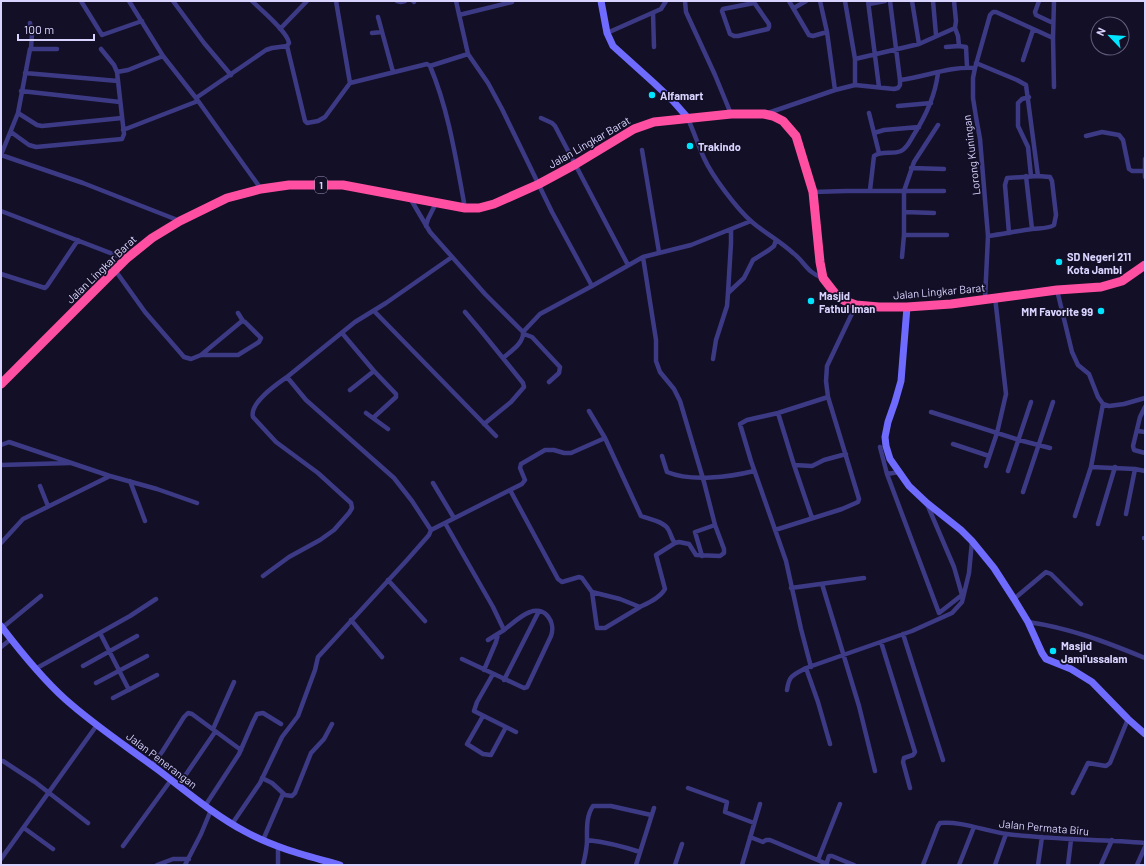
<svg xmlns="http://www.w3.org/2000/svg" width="1146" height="866" viewBox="0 0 1146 866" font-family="Barlow,sans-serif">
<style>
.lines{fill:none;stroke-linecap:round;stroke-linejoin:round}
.street{stroke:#3d3a85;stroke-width:4.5}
.secondary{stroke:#6f6bff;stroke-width:7}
.highway{stroke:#ff4fa3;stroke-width:9}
.poi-dot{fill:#00e5ff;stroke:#130f26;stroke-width:1.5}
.labels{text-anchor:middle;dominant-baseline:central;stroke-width:3.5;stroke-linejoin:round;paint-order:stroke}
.shield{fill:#130f26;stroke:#9e99be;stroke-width:1}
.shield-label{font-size:10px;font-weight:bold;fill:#d9d4ff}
.poi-label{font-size:11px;font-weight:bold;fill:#d9d4ff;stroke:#130f26;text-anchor:start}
.street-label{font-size:11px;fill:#d9d4ff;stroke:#130f26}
</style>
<rect width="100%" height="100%" fill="#130f26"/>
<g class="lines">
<!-- street -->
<path class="street" d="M81 1 102 35 142 21
M129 1 163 56 196 98 261 189
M173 1 204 43 231 75
M252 1C260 9 288 32 289 43L287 46 305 121 307 123 318 121 325 117 350 83 336 1
M397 1 401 2 405 1
M413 1 414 2
M456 1 468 54 488 83 502 109 552 212 592 286
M685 1 686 12 715 75 731 114
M753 1 769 24V27L768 29 738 36H734L730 34 722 11 723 9 754 3
M789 1 809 35 813 36 827 32
M820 1 827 32 835 90
M868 1 879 87
M890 1 900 80
M912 1 919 44
M933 1 936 35
M954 1 956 21 955 28 958 36 959 46
M1039 1 1035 12 1036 15 1053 23
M869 4 885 1
M794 8 806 1
M653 13 654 47
M459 15 512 2
M378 17 393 72
M30 23 32 34 31 48
M280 29 307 1
M372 33 382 32
M607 33 661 9 666 1
M1053 38 1054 1
M946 47 959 46 966 47 967 67
M101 49 114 65 117 72 128 70 163 56
M855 59 919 44 955 28
M1023 60 1033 30
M976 63 1017 80 1026 85 1038 176
M25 73 118 81
M350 83 427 64 430 66
M855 85 894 89 898 88 900 85V80C925 77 950 66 975 68
M21 91 120 102
M1029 97 1022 99 1018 103V126L1028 147 1031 176
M196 98 266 50 272 48 287 46
M898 106 931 103
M18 113 37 125 42 126 122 118
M768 113 835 90 855 85V59L845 1
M869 113 874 133
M541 118 552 123 555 126 628 265
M688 119C694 132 698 145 704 158 712 176 737 209 752 222 765 233 780 241 793 253 805 262 807 273 823 278
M123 130 198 101
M11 132 29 145 36 147 122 139 124 134 117 72
M1086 136 1102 132 1119 135 1123 140 1129 169 1132 171H1145
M642 150 659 252
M879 153 874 133 884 130 919 127
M1 155 83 183 180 221
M1 155 18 113 30 49H57
M1145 159V177
M911 168 944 169
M1026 176 1032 229
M870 190 874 156C882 150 892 155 901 151 907 148 910 141 913 136 926 116 935 97 938 73
M813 192 846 191H944
M410 198 430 232 485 294 523 332
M465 208C456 160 449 111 430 66L468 54
M1 211 126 259
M905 212 934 213
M426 226 428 219 436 203
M904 235H947
M988 236C1003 234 1017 231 1032 229 1040 228 1048 229 1054 225L1056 215 1052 181 1050 177 1038 176 1007 178 1005 185 1009 233
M902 257 904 235V191L914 162 938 125
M115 270 145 312 184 357 191 359 201 355H238L259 342 261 338 245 322 242 321 201 355
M1 274 45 288 47 286 78 240
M1057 290 1072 352 1078 365 1089 374 1098 397 1103 404 1109 406 1124 404 1145 398
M728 293 731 243V230
M985 299 988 236 980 139 976 117 973 98V78L975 68 990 15 993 12H996L1053 38 1054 87
M374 311 496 436
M465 312 481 331 523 383 524 387 511 402 484 424
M238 313 243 321
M342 333 374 371 350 390
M524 334 532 337 560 367 559 373 549 382
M503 358C511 351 524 343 523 332L540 314 592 286 643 257 691 245 751 221
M713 359 716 340 727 306 728 293 744 278 753 260 769 250 774 246 776 240
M1103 404 1091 467 1135 469 1126 514
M1145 407 1140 417 1133 446 1134 450 1145 453
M589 411 605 438 641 516C649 519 663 521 668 529 671 533 671 539 675 543L679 542 689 544 696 555 720 556 724 553V549L715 525 704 482 680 401 674 389 660 372 656 361V340L643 257
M931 412 1019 440 1050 448
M366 413 388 429
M778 413 794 465 812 466 824 460 846 454
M373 418 396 397V394L374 371
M1138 431 1145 432
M953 444 989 456
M1 445 9 442 110 476 157 489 197 503
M880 447 887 474 939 613 962 595 954 567 927 504
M662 456 667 472C691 482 730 477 754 471
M1 465 70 463
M794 465 812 518
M986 466 997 433 1006 394 995 297
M1135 469 1145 471
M1008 471 1031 402
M887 474 899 472
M130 481 145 521
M433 483 454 518
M40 486 48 506
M510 490 558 579 562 582 579 577 582 578 592 592 620 599 640 607C648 603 660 598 665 589L656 555 675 543
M1023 492 1053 402
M1075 516 1091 467
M445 523 493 607 504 630 488 640
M1098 524 1115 467
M431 530 522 484 525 480 520 468 521 464 545 450H554L564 453H571L605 438
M775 530 842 509 858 502 859 499 828 397 826 381 827 366 856 305
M1144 538H1145
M1 543 23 519 110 476
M702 556 695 532 715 525
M263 576 289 557 320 540 334 530 349 513 352 508 351 503 318 473 276 442 253 417C249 403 277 384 287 377
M388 580 425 621
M822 584 859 706 875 771
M791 588 864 578
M592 592 597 628H605L640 607
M1014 599 1046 572 1051 574 1081 604
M351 620 382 657
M1028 622C1070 628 1106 642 1145 658
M2 628 41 596
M100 633 129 690
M903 634 943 760
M881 642 915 752 913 755 904 758 903 762 910 788
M1 647 11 639
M462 659 524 688 527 687 551 636C556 622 545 606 530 612 521 615 512 624 504 630
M83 666 137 636
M811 667 801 629 786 561 751 461 740 424 747 420 778 413 828 397
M37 668 130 616 156 599
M806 668 818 702 830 744
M484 670 496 642 498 634
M493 674 477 702 474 711 516 732
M504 680 539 611
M96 683 147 656
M787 690C789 675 793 675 806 668L912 631 952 613 962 602 969 573 972 541
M113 698 157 675
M483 716 467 744 483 754 491 755 506 727
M213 729 234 682
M3 761 35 782 88 823
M152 765 162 752 184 717 188 713 192 714 241 750
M262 778 272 783 285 795 292 796 295 793 311 753 324 739 332 724
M178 786 215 732
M688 788 727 802 725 812 754 823
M1073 793 1088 763 1106 766 1110 763 1128 719
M205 806 239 754 253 722 257 714 263 713 281 724
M232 824 260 783 282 737 298 716 315 670 318 657 407 560 429 535 431 530 412 501 394 478 306 400 287 377 355 322 386 303 452 257
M24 828 53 849
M750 837 763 842 766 840H770L827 864
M263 840 283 794
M587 840C605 842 622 846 640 852
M123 846 171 780
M1 859 97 725
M818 860 840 804
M157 865 173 859H189
M185 865 201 834 211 810
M278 865V846
M583 865C585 857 587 848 587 840 587 829 586 816 593 806H611L651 815
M636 865 654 808
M675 865 682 844
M742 865 760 804
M826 865 829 856H832L854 865
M923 865 938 826 940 823C962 821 985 831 1007 834 1053 840 1099 839 1145 843
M959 865 974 827
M995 865 1006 834
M1038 865 1042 837
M1068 865 1071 840
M1101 865 1112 840
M1137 865 1145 847"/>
<!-- secondary -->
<path class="secondary" d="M601 1 607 33 613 46 654 83 673 101 688 118
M907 307 901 381 895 402 888 422 885 437 886 446 890 459 909 486 927 503 961 530 972 541 994 568 1014 599 1028 622 1042 653 1046 659 1071 669 1092 682 1128 719 1145 734
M1 626C20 651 42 678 65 699 94 725 126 746 157 769 186 791 214 815 246 832 275 848 308 856 340 865"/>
<!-- highway -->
<path class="highway" d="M1 384 126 259 152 238 180 221 227 198 261 189 289 185H343L465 208H479L494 204 539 184 576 164 634 129 654 122 731 114H764L773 116 783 121 796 136 813 192 820 262 823 278 837 296 845 301 856 305 879 307H907L951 304 1057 290 1101 287 1122 281 1145 265"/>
</g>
<!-- markers -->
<g class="poi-dot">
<circle cx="652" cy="95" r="4"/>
<circle cx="690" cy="146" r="4"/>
<circle cx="1059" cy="262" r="4"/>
<circle cx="811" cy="301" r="4"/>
<circle cx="1101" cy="311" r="4"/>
<circle cx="1053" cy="651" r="4"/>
</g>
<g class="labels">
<!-- shield labels -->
<rect class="shield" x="315" y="177" width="12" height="16" rx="3"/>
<g class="shield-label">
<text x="321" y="185">1</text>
</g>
<!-- poi labels -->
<g class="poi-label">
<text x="660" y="95">Alfamart</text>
<text x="698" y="146">Trakindo</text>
<text x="1067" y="256">SD Negeri 211<tspan x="1067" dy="13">Kota Jambi</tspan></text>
<text x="819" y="295">Masjid<tspan x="819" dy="13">Fathul Iman</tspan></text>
<text x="1093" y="311" text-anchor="end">MM Favorite 99</text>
<text x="1061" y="645">Masjid<tspan x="1061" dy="13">Jami'ussalam</tspan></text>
</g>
<!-- street labels -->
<g class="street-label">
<text transform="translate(589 142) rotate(-30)">Jalan Lingkar Barat</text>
<text transform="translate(971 155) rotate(-97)">Lorong Kuningan</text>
<text transform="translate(101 269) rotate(-44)">Jalan Lingkar Barat</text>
<text transform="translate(939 291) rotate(-5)">Jalan Lingkar Barat</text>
<text transform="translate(162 760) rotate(37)">Jalan Penerangan</text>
<text transform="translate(1044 827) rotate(5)">Jalan Permata Biru</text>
</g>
</g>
<!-- border -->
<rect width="1146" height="866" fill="none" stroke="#d9d4ff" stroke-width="4"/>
<!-- north arrow -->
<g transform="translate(1110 36) rotate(295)"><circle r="19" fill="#130f26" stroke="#625e7d"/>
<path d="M0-3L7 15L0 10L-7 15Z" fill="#00e5ff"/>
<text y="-6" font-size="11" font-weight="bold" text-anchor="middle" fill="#d9d4ff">N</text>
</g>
<!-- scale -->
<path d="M18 34v6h76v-6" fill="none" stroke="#d9d4ff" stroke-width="2"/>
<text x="24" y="34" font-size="12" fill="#d9d4ff" stroke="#130f26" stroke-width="3" paint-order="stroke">100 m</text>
</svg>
